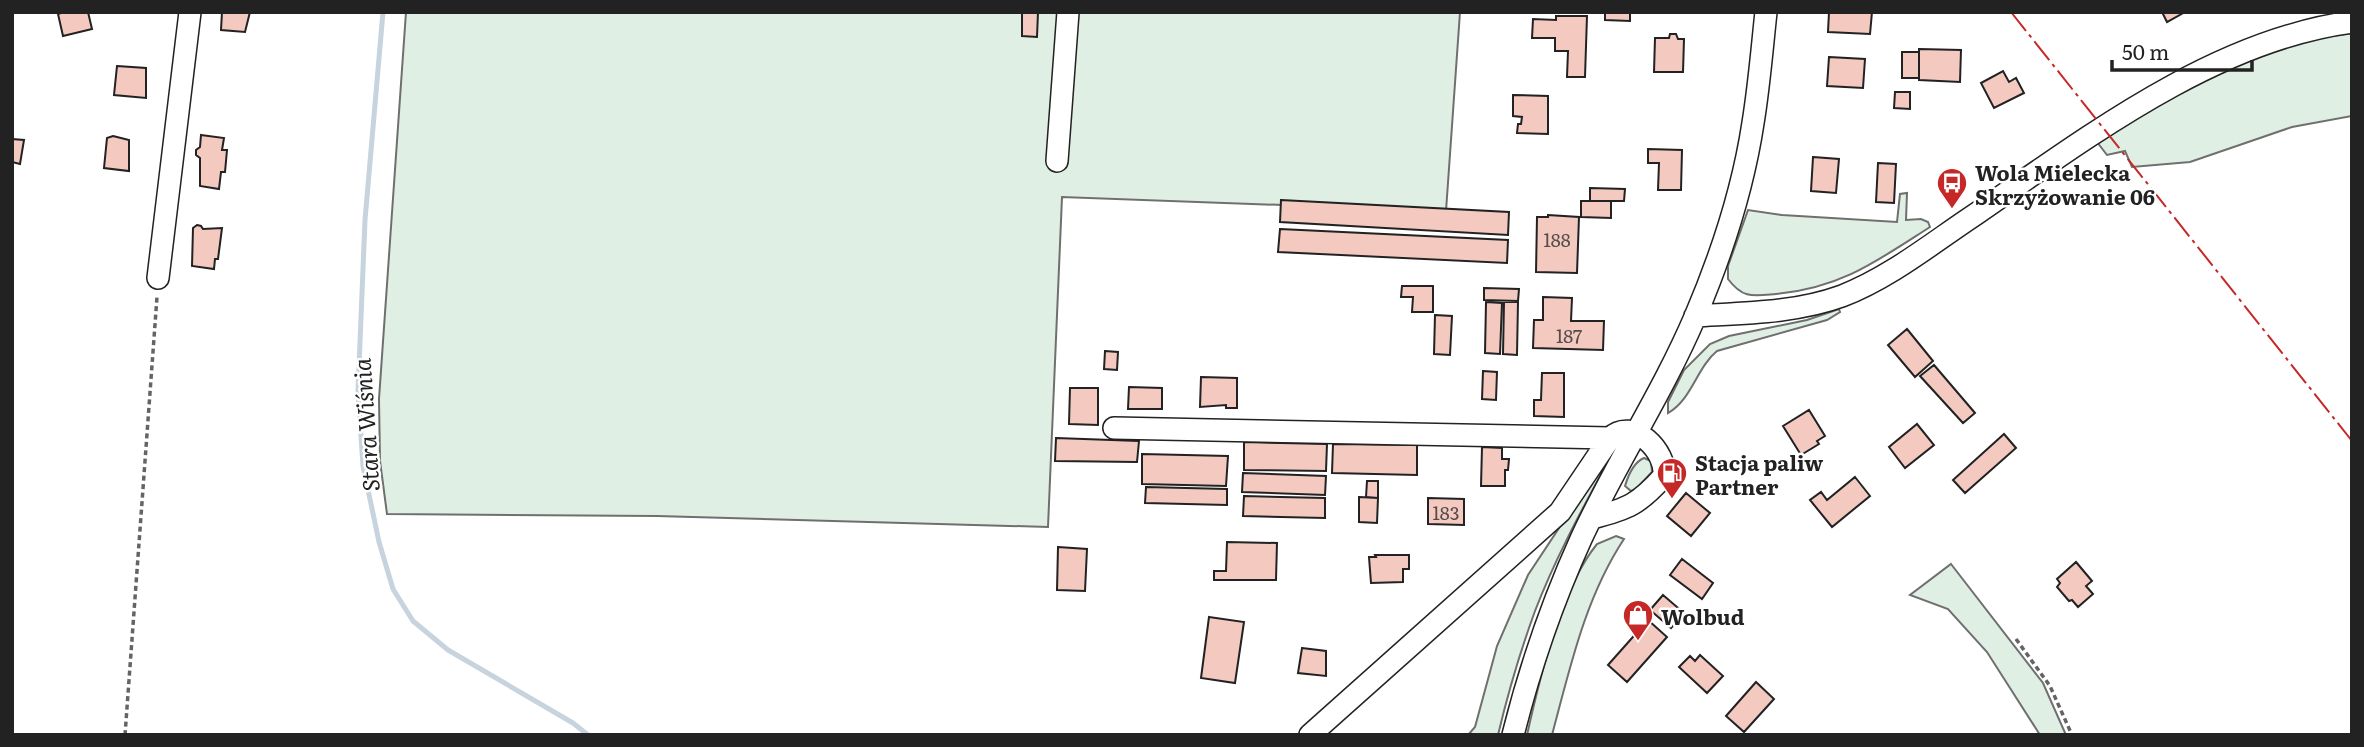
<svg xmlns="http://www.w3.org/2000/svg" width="2364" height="747" viewBox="0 0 2364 747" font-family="Literata,serif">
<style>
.green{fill:#e0efe3;stroke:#6f6f6f;stroke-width:2}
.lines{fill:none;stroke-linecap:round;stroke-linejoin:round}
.stream{stroke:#c7d3dd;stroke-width:5}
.building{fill:#f3c9c0;stroke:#222;stroke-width:2}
.minor-casing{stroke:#222;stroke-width:24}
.path{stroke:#646464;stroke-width:3.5;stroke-dasharray:5 3.5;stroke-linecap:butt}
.minor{stroke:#fff;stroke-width:21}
.power{stroke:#c62828;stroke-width:2;stroke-dasharray:24 5 3.5 5;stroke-linecap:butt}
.labels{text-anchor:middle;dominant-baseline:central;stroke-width:5;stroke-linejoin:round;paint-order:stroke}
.number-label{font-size:18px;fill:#564c4a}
.poi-label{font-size:21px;font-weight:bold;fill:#222;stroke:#fff;text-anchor:start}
.water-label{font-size:23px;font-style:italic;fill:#222;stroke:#fff}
</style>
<rect width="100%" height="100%" fill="#fff"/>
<!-- green -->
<path class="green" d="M406 12H1460L1446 211 1062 197 1048 527 657 516 387 514 380 461 379 399Z
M2352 33V116L2292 127 2190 162 2132 167 2125 151 2107 155 2097 142C2142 113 2188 83 2238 62 2273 48 2314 38 2352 33Z
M1907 193 1906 220 1921 219 1928 222 1930 227C1877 261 1841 288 1776 294 1753 296 1743 299 1728 279V266L1748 210 1782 215 1897 222 1900 194Z
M1839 309 1840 312 1827 320 1717 351C1697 367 1691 401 1668 413V402L1684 370 1710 344 1729 336 1807 320Z
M1610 451 1613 452C1585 504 1556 556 1535 611 1520 652 1508 693 1498 735H1468L1475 727 1497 646 1528 575Z
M1644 458 1651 461 1652 472 1636 489 1631 491 1625 486C1628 476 1634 462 1644 458Z
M1616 536 1624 539C1585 598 1570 668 1552 735H1527C1540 677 1560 590 1597 544Z
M1951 564 2043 683 2066 735H2040L1987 652 1948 609 1910 595Z"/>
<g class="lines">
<!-- stream -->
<path class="stream" d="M383 12 365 220 358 391 363 466 379 542 393 589 413 621 448 650 573 723 588 735"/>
</g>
<!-- building -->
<path class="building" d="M64 12H88L92 29 63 36 58 14Z
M222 12H250L245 32 221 30Z
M1022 12H1038L1037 37 1022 36Z
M1605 12H1630V21L1605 20Z
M1829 12H1872L1870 34 1828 32Z
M2162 12H2185L2167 22Z
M1556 16H1587L1585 77H1567L1568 51H1555V38H1532L1533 19 1556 20Z
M1670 34H1676L1678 39H1684L1683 72H1654L1655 38H1669Z
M1919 49 1961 50 1960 82 1919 80Z
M1902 52H1919V78H1902Z
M1829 57 1865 59 1863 88 1827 86Z
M117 66 146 68V98L114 95Z
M2003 71 2009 82 2016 78 2024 93 1994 108 1981 83Z
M1895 92H1910V109L1894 108Z
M1513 95 1548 96V134L1517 133 1518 124H1521L1522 117 1513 116Z
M201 135 224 138 222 150H227L225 172H221L219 189 200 186V158L196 155V150L200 147Z
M113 136 129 140V171L104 168 107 138Z
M12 139 24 140 20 164 12 162Z
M1648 149 1682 150 1681 190H1658L1659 163H1648Z
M1813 157 1839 159 1836 193 1811 191Z
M1878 163 1896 164 1894 203 1876 202Z
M1590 188 1625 189 1624 201H1590Z
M1281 200 1509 212 1508 235 1280 222Z
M1581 201H1611V218L1581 217Z
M1548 215 1579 217 1577 273 1536 272 1537 217H1548Z
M197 225 201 226 203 229 222 228 218 259H215L214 269 192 266 193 228Z
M1280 229 1508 240 1507 263 1278 252Z
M1402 286H1433V312H1412L1413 297H1401Z
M1484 288 1519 289 1518 301 1484 300Z
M1543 297 1572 298 1571 321H1604L1603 350 1533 348 1534 320H1543Z
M1486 302 1502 303 1500 354 1485 353Z
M1504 302H1518L1517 355 1503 354Z
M1435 315 1452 316 1450 355 1434 354Z
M1907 329 1933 361 1915 377 1888 345Z
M1105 351 1118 352 1117 370 1104 369Z
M1934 365 1975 413 1963 423 1920 376Z
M1483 371 1497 372 1496 400 1482 399Z
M1542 373H1564V417L1534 416V400H1541Z
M1201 377 1237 378V408H1226V405L1200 407Z
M1129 387 1162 388V409H1128Z
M1070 388H1098V425L1069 424Z
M1809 410 1825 436 1817 441 1819 444 1801 455 1783 426Z
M1917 424 1934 445 1905 468 1889 447Z
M2004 434 2016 448 1965 493 1953 480Z
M1056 438 1139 441 1137 462 1055 461Z
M1244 442 1327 444 1326 471 1244 470Z
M1333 444 1417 445V475L1332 473Z
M1482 447 1502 448V459H1509L1508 470H1505V486H1481Z
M1142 454 1228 456 1226 486 1142 484Z
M1243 473 1326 476 1325 495 1242 492Z
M1855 477 1870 496 1832 527 1810 500 1821 492 1827 500Z
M1367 481H1378V498L1366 497Z
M1146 487 1227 489V505L1145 503Z
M1686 493 1710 513 1691 536 1667 516Z
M1244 496 1325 498V518L1243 516Z
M1359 497 1378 498 1377 523 1359 522Z
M1428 498 1464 499V525L1428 524Z
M1227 542 1277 543 1276 580H1214V571H1226Z
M1058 547 1087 549 1085 591 1057 590Z
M1375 555H1409V569H1403V582L1371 583 1369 557H1376Z
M1682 559 1713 583 1702 599 1670 575Z
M2076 562 2092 581 2086 586 2093 594 2078 607 2072 600 2069 601 2057 587 2060 583 2057 579Z
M1663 595 1684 613 1671 628 1650 610Z
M1209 617 1244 622 1235 683 1201 678Z
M1648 620 1667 637 1627 682 1608 665Z
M1302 648 1326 651V676L1298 673Z
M1700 655 1723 676 1707 693 1679 667 1690 656 1695 661Z
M1756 682 1774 699 1744 732 1726 716Z"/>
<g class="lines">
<!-- minor casing -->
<g class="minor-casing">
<path id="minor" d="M1057 161 1068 12
M158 278 190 12
M1695 316C1745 313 1795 313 1842 296 1889 278 1931 244 1973 216 2085 139 2214 40 2352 22
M1114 428 1610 438
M1310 735 1560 512 1610 438C1633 416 1667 452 1664 476 1639 504 1628 509 1592 518
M1513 735C1530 667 1552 603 1581 539 1616 463 1662 394 1695 317 1721 256 1743 189 1753 123 1759 87 1762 49 1766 12"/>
</g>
<!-- path -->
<path class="path" d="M2016 639 2050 686 2072 735
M125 735 157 297"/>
<!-- minor -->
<use href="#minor" class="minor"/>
<!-- power -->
<path class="power" d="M2011 12 2352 441"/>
</g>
<!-- icons -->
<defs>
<g id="bus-pin" transform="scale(1.575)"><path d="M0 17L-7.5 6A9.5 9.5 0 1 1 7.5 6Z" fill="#c62828" stroke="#fff"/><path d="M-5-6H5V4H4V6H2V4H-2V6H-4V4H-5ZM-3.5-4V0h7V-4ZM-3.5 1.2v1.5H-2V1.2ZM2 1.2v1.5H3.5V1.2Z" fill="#fff"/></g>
<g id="fuel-pin" transform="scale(1.575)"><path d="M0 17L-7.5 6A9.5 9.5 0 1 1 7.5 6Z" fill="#c62828" stroke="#fff"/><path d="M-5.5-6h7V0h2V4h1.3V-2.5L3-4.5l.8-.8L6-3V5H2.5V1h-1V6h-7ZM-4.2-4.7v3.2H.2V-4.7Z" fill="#fff"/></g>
<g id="shop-pin" transform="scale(1.575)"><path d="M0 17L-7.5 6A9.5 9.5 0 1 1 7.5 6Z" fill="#c62828" stroke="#fff"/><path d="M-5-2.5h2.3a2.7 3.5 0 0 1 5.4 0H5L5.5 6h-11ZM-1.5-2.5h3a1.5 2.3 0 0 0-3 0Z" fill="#fff"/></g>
</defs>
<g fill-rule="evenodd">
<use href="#bus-pin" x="1952" y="183"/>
<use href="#fuel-pin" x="1672" y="473"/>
<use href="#shop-pin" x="1638" y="615"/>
</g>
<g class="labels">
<!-- number labels -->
<g class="number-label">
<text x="1557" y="239">188</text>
<text x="1569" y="335">187</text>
<text x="1446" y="512">183</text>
</g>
<!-- poi labels -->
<g class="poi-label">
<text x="1975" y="171">Wola Mielecka<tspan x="1975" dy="24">Skrzyżowanie 06</tspan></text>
<text x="1695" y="461">Stacja paliw<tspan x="1695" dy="24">Partner</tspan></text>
<text x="1661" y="615">Wolbud</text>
</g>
<!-- water labels -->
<g class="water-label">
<text transform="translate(365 425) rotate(-94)">Stara Wiśnia</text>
</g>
</g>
<!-- border -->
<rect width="2364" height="747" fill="none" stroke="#222222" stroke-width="28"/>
<!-- scale -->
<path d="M2112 60v10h140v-10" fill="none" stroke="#222222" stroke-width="3.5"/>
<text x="2122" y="60" font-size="21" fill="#222222" stroke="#ffffff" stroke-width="5" paint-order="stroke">50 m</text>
</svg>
